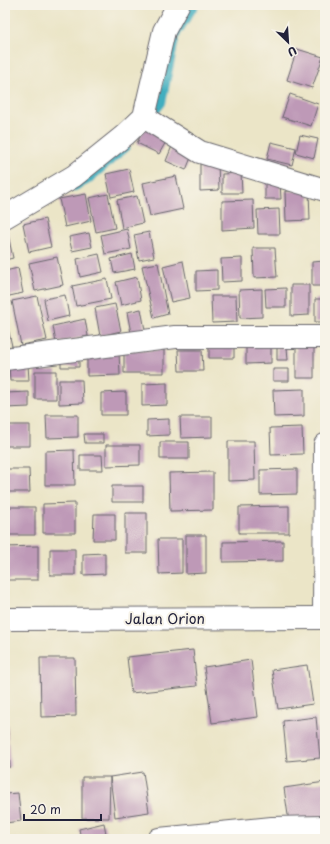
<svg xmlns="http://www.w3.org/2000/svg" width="330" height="844" viewBox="0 0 330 844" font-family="'Playpen Sans',sans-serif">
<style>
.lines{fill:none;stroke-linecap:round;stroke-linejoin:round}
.stream{stroke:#41aebf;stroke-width:8}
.building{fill:#be99b7}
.minor-casing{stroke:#68666c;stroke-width:24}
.highway-casing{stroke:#68666c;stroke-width:24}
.minor{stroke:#fff;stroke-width:22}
.highway{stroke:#fff;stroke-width:22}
.labels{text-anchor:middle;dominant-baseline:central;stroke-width:4;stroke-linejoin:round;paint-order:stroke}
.street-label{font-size:14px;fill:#22223b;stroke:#f7f3e8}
</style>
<rect width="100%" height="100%" fill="#f7f3e8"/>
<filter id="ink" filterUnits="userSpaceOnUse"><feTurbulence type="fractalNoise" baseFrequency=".025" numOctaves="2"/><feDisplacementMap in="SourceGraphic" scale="8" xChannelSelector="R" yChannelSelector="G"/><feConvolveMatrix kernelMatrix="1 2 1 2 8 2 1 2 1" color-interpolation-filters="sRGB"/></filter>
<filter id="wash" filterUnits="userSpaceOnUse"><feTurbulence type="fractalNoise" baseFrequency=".012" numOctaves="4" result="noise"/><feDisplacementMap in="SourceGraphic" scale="16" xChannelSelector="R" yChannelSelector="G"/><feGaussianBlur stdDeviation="0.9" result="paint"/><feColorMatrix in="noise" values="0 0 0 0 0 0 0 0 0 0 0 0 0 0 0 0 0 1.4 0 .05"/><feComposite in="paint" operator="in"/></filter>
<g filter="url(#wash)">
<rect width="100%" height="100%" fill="#ebe5c7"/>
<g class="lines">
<!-- stream -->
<path class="stream" d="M151 117 162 103 176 35 195 5
M73 188 87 181 126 148"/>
</g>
<g id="blocks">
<!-- building -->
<path class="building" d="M297 49 323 57 312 88 287 80Z
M290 94 318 104 311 126 282 117Z
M145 127 168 138 159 154 137 143Z
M300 135 318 139 314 158 296 153Z
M271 142 296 148 292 165 267 159Z
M172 146 192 155 186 170 166 161Z
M200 163H218L219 190 200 191Z
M129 169 134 192 111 197 106 174Z
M241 173 242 193H222V174Z
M176 176 183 209 150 216 143 183Z
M265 182H280L281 199H265Z
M285 191H309L310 220 286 221Z
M86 194 91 221 65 227 59 199Z
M108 194 115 228 96 232 89 198Z
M137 196 143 223 122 228 117 200Z
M253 200 254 228 222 230V201Z
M279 209 280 234H258L257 210Z
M45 219 51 247 29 252 23 224Z
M127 229 131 249 105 254 101 235Z
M5 230H7L13 258 5 260Z
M149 232 154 257 139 260 134 235Z
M89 233 92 247 72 251 69 237Z
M253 248H275L277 277 254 278Z
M99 254 103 272 80 277 77 259Z
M132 254 135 269 114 273 111 259Z
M57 257 63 285 35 291 29 263Z
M242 258V281L222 282 221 259Z
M183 261 190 298 171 302 163 266Z
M325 261V286H312V262Z
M158 263 168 314 154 318 142 266Z
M18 268 23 293 5 297V271Z
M217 270V290L196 291V271Z
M137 277 141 300 121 305 116 282Z
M107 279 111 299 76 306 72 286Z
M291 285H309V315L291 316Z
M286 288V307H266L265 289Z
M262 289V317L240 318 239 290Z
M65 295 69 316 48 321 44 299Z
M37 296 47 340 21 345 12 301Z
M211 296H236L237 322 212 323Z
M315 299H325V322H315Z
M115 304 121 331 100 336 95 308Z
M141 309 145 330 131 333 127 312Z
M5 315 12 346 5 348Z
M85 319 88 336 56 343 53 326Z
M209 342H234V358H209Z
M246 343H271V363L246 364Z
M296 343H314V378H296Z
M287 347 288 360H277V348Z
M164 350V373H124V351Z
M178 350H202L203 371H179Z
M119 352 120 375 87 376V353Z
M61 358H79V367H61Z
M9 364H28L29 381H10Z
M273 369H289V381H273Z
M35 371H56V399H35Z
M59 380H82L83 403 59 404Z
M167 383V405L142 406V384Z
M304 389V416L274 417 273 390Z
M29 392V407L5 408V393Z
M126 392V415H101V393Z
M46 415H78V437L47 438Z
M180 417H212V437L181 438Z
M169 419V435L147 436V420Z
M5 425H30V446H5Z
M302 427 303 454 271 455 270 428Z
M84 434H103V443H85Z
M228 441H254L255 480 228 481Z
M160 442H189V459H160Z
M106 445H140V465L106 466Z
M74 450 75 485H45V451Z
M80 455H102L103 470H80Z
M5 469H29L30 492H6Z
M297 469V494L260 495V470Z
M213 472V510L170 511 169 473Z
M112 486H143V502H112Z
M75 503V533H43V504Z
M289 506V533H239V507Z
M5 507H35V535H5Z
M125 513H147V553H125Z
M94 514H115V540H93Z
M186 535H206V573L186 574Z
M158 539H182V573L159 574Z
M283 541V561L223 562V542Z
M38 546V580H5V547Z
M50 549H75V575H50Z
M105 553V574L83 575V554Z
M193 650 197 686 131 693 127 657Z
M40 658H75L76 716 41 717Z
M251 660 258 717 212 723 204 667Z
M307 665 313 704 278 709 272 670Z
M5 707H6L10 767 5 768Z
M316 717 320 758 287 761 283 721Z
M143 772 149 812 115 817 110 777 109 818H82V777H110Z
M325 782V816L289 822 284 788Z
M18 793 21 821 5 823V794Z
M104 823 107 839H81L79 829Z"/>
</g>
</g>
<g filter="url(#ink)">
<use href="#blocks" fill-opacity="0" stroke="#68666c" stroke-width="1"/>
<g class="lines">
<!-- minor casing -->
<g class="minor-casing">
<path id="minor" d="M144 117 200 152 325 190
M5 217 74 176 125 135 144 117 164 31 178 5
M5 359 175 337H325
M324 617 325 445
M159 839 272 828 325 827"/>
</g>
<!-- highway casing -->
<g class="highway-casing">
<path id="highway" d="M5 619 325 618"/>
</g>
<!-- minor -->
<use href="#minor" class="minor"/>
<!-- highway -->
<use href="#highway" class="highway"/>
</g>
</g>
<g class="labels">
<!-- street labels -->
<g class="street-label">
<text x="165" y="618">Jalan Orion</text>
</g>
</g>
<!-- margin -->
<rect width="330" height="844" fill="none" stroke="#f7f3e8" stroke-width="20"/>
<!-- north arrow -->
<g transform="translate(288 42) rotate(155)" stroke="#f7f3e8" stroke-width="3" paint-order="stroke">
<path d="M0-3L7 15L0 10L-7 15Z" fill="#22223b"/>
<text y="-6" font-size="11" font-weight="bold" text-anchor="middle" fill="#22223b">U</text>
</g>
<!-- scale -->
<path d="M24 814v6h77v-6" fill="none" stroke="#22223b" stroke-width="2"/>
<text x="30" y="814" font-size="12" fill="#22223b" stroke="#f7f3e8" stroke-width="3" paint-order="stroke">20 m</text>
</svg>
